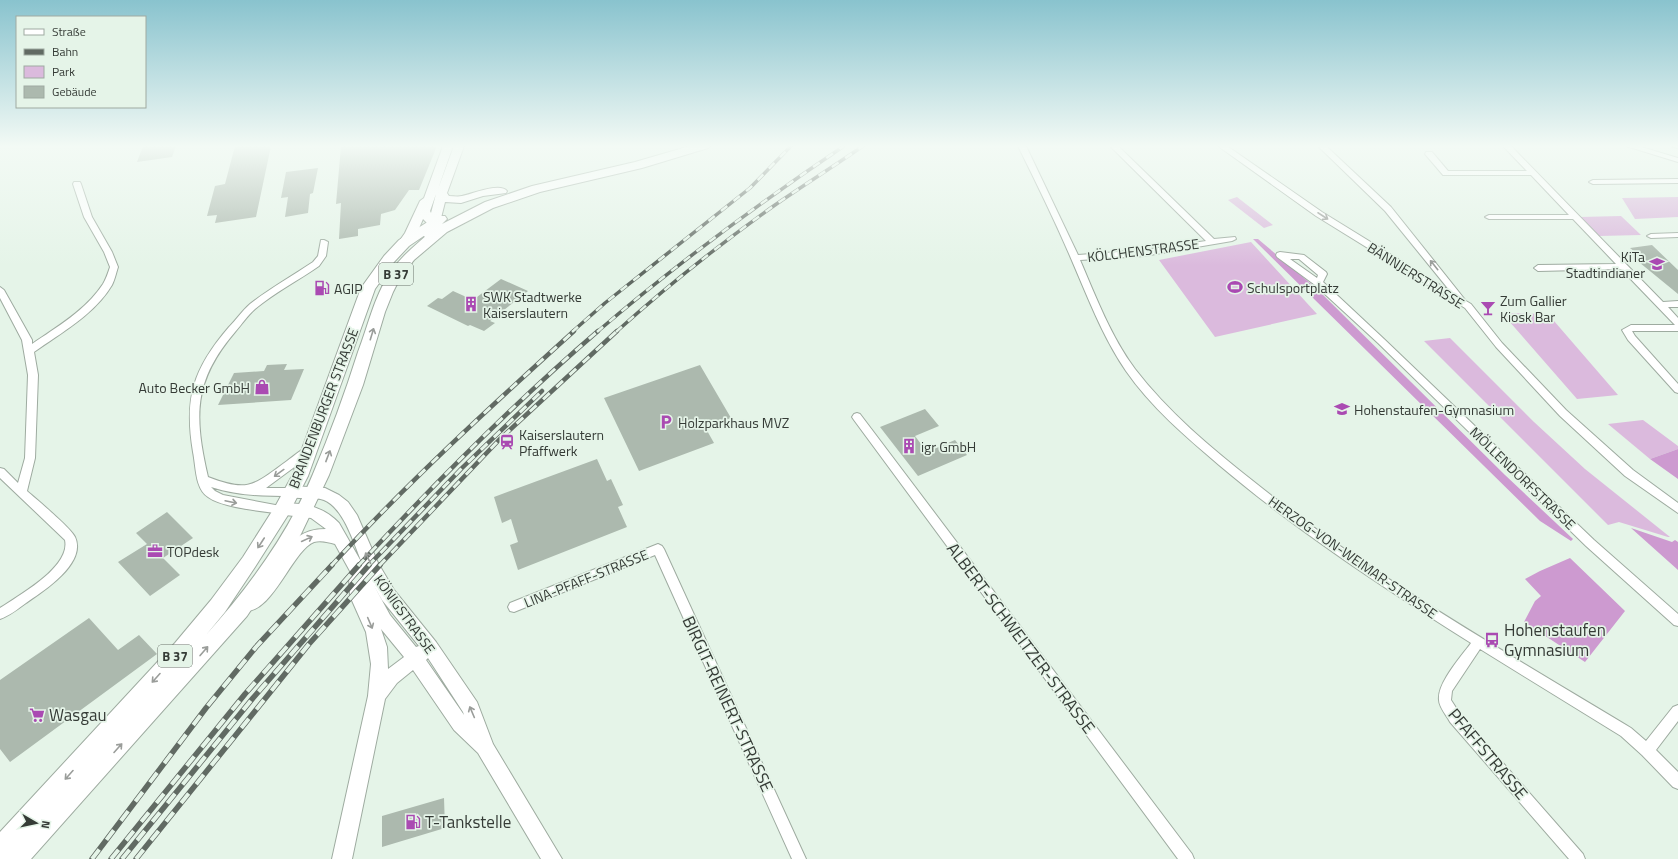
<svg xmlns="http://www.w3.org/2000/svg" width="1678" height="859" viewBox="0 0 1678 859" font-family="'Titillium Web',sans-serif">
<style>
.green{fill:#dbbadd}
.forest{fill:#cd9ad0}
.building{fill:#acb9ae}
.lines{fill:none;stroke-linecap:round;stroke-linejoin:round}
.street-casing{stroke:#9eaba0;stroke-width:2}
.secondary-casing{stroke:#9eaba0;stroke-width:2}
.primary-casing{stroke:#9eaba0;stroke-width:2}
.street{fill:#fff;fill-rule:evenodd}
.secondary{fill:#fff;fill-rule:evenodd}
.primary{fill:#fff;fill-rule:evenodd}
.rail-far2-casing{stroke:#616a63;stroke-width:3.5}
.rail-far1-casing{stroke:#616a63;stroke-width:4.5}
.rail-casing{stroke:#616a63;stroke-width:5.5}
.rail-far2{stroke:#e5f4e8;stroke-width:2.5;stroke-dasharray:8;stroke-linecap:butt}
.rail-far1{stroke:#e5f4e8;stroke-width:3;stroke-dasharray:9;stroke-linecap:butt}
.rail{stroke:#e5f4e8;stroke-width:4;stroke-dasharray:12;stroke-linecap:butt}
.oneway{stroke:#9a9d9a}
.labels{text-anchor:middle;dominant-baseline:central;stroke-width:3.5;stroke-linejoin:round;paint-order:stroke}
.shield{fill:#e5f4e8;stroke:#6a726b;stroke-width:1}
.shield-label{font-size:13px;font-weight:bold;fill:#353b36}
.street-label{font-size:14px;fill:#353b36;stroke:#e5f4e8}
.poi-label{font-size:14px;fill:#353b36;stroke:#e5f4e8;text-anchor:start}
.near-poi-label{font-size:17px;fill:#353b36;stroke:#e5f4e8;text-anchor:start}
.near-street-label{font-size:17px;fill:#353b36;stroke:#e5f4e8}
</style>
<rect width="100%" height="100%" fill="#e5f4e8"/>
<!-- green -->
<path class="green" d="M1237 197 1273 225 1264 228 1228 200Z
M1678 197V217L1635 219 1622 198Z
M1621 216 1641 235 1599 236 1580 217Z
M1251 242 1317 314 1215 337 1159 260Z
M1502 313 1548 314 1618 395 1577 399Z
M1450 338 1534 422 1585 469 1670 537H1668L1619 522 1608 525 1424 341Z
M1643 420 1678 446V449L1650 459 1608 424Z"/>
<!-- forest -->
<path class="forest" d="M1253 239H1258L1317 289 1505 475 1573 539 1571 541 1540 521Z
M1678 449V479L1650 459Z
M1631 528 1672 542 1675 540 1678 542V570Z
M1570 558 1625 611 1585 662 1524 622 1535 601 1541 596 1525 579 1540 571Z"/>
<!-- building -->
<path class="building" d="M143 146H176L172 157 137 162Z
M235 146H271L256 217 215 223 217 215 207 216 215 186 225 184Z
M341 146H437L419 190H409L395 210 381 214 380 225 358 229V236L339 239 341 203 336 204Z
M318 168 313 193 310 194 308 213 285 217 288 197 281 198 286 172Z
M1652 245 1678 270V294L1634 258 1641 257 1630 248Z
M501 279 528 291 490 321 495 323 484 331 470 325 468 326 427 306 438 298 442 299 453 291 473 300Z
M287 364 284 370 304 369 291 400 218 405 234 373 264 371 267 365Z
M700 365 731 418 705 427 714 443 639 471 604 398Z
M925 409 939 426 915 436 927 452 955 440 967 455 918 476 880 427Z
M597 459 607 481 611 479 623 505 618 507 627 527 518 570 510 545 518 542 511 519 502 523 494 497Z
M167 512 193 538 163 558 180 575 150 596 118 562 147 544 136 533Z
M89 618 118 650 139 635 157 654 10 762 0 749V680Z
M444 798 445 828 382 847V816Z"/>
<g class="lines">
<!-- street casing -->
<g class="street-casing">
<path id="street" d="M1018 146H1026L1078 255 1144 250 1206 241 1110 146H1118L1214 239 1235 237 1236 239 1232 241 1144 256 1080 260C1096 297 1111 337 1135 369 1168 412 1210 447 1253 481 1370 575 1502 650 1631 728L1646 741 1673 707 1678 705V721L1656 750 1678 772V789L1673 787 1642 755 1621 736 1480 649 1452 691 1451 700 1460 714 1583 854 1585 859H1569L1450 722C1447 716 1439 707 1439 700 1437 683 1461 657 1471 643 1384 588 1297 531 1219 465 1185 436 1151 407 1126 371 1102 336 1087 295 1070 256 1054 219 1036 182 1018 146Z
M1218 146H1227L1322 212 1450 291 1385 211 1318 146H1326L1391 207 1466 301 1471 304 1502 343 1566 410 1633 470 1678 503V513L1625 476 1560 416 1496 347 1465 308 1316 216Z
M1503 146H1511L1663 302 1678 301V307H1668L1678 318V331H1632L1635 336 1678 384V393L1675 392 1628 340 1622 330 1631 325H1675L1621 269 1538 271 1534 268 1538 265 1616 264 1573 219H1489L1485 217 1489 215H1569L1531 175H1443L1425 154 1426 152H1432L1448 171H1527Z
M1626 146H1638L1678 158V162Z
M1678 179V183L1593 184 1589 182 1593 180Z
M74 182H80L81 184 92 217 112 252 118 267C116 273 115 279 112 285 95 314 61 333 34 352L38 375 35 458 27 491C36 499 71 528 75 537 87 563 44 591 26 603 18 609 9 616 0 619V608C19 595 71 567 65 540L0 478V468L4 469 18 483 25 458 28 375 22 340 0 298V287L4 290 32 340V344C57 327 86 310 103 284 106 279 108 273 110 267L104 252 84 217 73 184Z
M1678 233V237L1651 238 1647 236 1651 234Z
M321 240H324L328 242 326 256 319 266C299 280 274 293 255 309 248 315 242 324 235 332 193 381 194 416 208 477 249 493 254 485 287 461 294 456 300 450 308 447L312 448 313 451 312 454 266 488H292L296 489 297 492 296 495 292 496C265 496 238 496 211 487L215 491 223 495 286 507 287 510 286 513 282 514C263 511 223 508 208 497 195 489 196 466 193 452 184 398 193 369 229 327 236 320 242 311 250 304 269 289 292 276 313 262L318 256Z
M1280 252 1304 255 1326 272 1327 274 1323 282 1384 339 1594 540 1678 614V626L1674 625 1586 546 1378 343 1315 285 1277 257 1276 255 1277 253ZM1290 259H1299L1318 275 1317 278Z
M857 413 860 414 1192 854 1194 859H1178L854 420 852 417 854 414Z
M658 544 662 546 664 549 806 859H792L655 555 514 612 510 611 508 607 510 603Z"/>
</g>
<!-- secondary casing -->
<g class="secondary-casing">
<path id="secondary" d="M443 146H453L438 189 454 146H464L447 193 449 196C453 196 458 197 462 196 472 194 500 182 507 191L506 193 483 196 461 203 445 202 440 222 446 228 444 230H436L433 237H425L423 235 428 224 423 219 417 233 408 245H400L398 243 405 233 420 201 424 198ZM436 194 431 213 430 211Z
M292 486 325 488 339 495 348 502 357 515 378 563 394 590 436 642 477 702 493 744 562 859H541L478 753 454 730 413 670 397 683 385 699 352 859H332L368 696 371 664 366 632 350 596 349 577 351 573 335 544C328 542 321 540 314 542 292 550 270 620 241 610L239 605 241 600C250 593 260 586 267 577 286 554 290 529 326 529L311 518 277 514 274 510 277 506C298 499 324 507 339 523L363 565C354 545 345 509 324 500 312 496 298 500 287 496L285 492 287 488ZM373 584 382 600 419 646 416 647 390 615ZM381 629 404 657 388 669 387 647ZM428 658 463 712 464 715 426 660Z"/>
</g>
<!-- primary casing -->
<g class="primary-casing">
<path id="primary" d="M690 146H710L708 148 642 168 540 192 493 208 447 232 414 260 401 276 393 292 385 312 363 385 329 475 301 534 247 616 31 859H0V832L175 643 211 600 243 557 276 505 292 476 361 288 384 256 399 240 437 216H445L447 219 442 224 485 202 532 186 635 162ZM434 229C418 243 401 256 389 274 374 298 368 326 358 352 345 393 330 434 313 474 288 534 249 587 206 635L225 612 255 567 288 515 308 476 375 289 394 262 409 246Z"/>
</g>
<!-- street -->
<use href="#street" class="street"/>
<!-- secondary -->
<use href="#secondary" class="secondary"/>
<!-- primary -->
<use href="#primary" class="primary"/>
<!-- rail-far2 casing -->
<g class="rail-far2-casing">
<path id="rail-far2" d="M1673 146 1678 147
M572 332 605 303 750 188 791 146
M597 332C675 265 758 204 844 146
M616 332C666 287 720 244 775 205 804 185 834 166 863 146"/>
</g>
<!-- rail-far1 casing -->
<g class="rail-far1-casing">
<path id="rail-far1" d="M331 566C407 483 490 407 574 331
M358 566C434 484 513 404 598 331
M368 566 462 468 542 391
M379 566 499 440 617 331"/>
</g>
<!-- rail casing -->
<g class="rail-casing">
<path id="rail" d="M92 859 206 708 256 647 332 565
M111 859 245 694 359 565
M122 859 253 698 369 565
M136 859 309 644 380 565"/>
</g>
<!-- rail-far2 -->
<use href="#rail-far2" class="rail-far2"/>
<!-- rail-far1 -->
<use href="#rail-far1" class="rail-far1"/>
<!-- rail -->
<use href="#rail" class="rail"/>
</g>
<!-- one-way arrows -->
<defs><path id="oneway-shaft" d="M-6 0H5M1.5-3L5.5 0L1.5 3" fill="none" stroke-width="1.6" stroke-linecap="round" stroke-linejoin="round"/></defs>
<g class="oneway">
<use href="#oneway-shaft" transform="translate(1323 216) rotate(33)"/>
<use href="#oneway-shaft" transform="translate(1434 265) rotate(-129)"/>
<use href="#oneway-shaft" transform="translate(372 334) rotate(-73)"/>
<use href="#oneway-shaft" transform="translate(328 456) rotate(-69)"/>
<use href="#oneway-shaft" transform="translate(279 473) rotate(144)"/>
<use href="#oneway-shaft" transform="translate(231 502) rotate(12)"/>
<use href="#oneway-shaft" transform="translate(307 539) rotate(-25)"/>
<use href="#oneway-shaft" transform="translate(261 543) rotate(123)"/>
<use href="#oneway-shaft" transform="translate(368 558) rotate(-115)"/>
<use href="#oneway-shaft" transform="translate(370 623) rotate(67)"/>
<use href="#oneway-shaft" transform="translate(204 651) rotate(-49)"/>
<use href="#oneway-shaft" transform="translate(156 678) rotate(132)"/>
<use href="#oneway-shaft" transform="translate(472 712) rotate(-113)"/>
<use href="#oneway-shaft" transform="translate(118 748) rotate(-48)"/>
<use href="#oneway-shaft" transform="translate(69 775) rotate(132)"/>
</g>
<!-- sky -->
<linearGradient id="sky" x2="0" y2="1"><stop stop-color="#89c3ce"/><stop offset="0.55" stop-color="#f3faf5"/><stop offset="1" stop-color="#f3faf5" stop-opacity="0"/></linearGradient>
<rect width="1678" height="266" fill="url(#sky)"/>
<!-- icons -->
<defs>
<g id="school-bare" transform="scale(1.2)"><path d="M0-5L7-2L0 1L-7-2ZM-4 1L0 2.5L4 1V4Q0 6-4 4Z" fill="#aa4ab2" stroke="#e5f4e8" stroke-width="2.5" paint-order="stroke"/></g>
<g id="stadium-bare" transform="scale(1.2)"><path d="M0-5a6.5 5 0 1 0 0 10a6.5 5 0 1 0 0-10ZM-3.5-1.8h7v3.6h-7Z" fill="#aa4ab2" stroke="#e5f4e8" stroke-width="2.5" paint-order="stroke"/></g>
<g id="fuel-bare" transform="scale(1.2)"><path d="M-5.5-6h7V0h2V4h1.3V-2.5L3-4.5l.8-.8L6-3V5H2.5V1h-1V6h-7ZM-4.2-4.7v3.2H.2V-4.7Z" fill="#aa4ab2" stroke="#e5f4e8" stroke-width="2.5" paint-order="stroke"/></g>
<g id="building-bare" transform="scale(1.2)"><path d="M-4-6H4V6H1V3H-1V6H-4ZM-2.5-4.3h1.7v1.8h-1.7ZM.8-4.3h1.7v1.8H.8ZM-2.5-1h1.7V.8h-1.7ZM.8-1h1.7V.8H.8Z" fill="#aa4ab2" stroke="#e5f4e8" stroke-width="2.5" paint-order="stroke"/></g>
<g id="bar-bare" transform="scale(1.2)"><path d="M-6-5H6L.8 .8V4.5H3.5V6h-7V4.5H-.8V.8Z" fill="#aa4ab2" stroke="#e5f4e8" stroke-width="2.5" paint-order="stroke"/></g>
<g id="shop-bare" transform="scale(1.2)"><path d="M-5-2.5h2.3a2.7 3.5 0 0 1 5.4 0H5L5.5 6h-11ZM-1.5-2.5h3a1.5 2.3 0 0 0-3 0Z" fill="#aa4ab2" stroke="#e5f4e8" stroke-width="2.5" paint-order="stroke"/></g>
<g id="parking-bare" transform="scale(1.2)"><path d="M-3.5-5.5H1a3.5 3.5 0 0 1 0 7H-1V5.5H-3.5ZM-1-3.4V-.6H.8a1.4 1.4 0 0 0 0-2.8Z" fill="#aa4ab2" stroke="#e5f4e8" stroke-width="2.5" paint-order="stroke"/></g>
<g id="station-bare" transform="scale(1.2)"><path d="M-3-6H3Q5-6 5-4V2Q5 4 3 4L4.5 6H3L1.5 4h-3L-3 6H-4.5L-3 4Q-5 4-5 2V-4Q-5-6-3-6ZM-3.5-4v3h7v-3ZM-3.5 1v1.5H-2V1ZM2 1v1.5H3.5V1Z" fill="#aa4ab2" stroke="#e5f4e8" stroke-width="2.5" paint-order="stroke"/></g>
<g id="office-bare" transform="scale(1.2)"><path d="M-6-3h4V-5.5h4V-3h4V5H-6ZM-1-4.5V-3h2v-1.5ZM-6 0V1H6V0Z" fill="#aa4ab2" stroke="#e5f4e8" stroke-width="2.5" paint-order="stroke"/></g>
<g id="bus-bare" transform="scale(1.2)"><path d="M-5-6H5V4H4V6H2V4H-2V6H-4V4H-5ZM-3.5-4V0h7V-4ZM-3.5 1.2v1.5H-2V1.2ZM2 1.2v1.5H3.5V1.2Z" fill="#aa4ab2" stroke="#e5f4e8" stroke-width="2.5" paint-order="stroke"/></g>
<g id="supermarket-bare" transform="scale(1.2)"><path d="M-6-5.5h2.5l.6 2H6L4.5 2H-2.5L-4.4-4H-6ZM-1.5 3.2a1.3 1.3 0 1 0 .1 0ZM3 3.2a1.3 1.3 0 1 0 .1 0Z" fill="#aa4ab2" stroke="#e5f4e8" stroke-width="2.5" paint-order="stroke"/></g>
</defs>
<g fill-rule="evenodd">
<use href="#school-bare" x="1657" y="264"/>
<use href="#stadium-bare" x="1235" y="287"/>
<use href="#fuel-bare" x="322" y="288"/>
<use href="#building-bare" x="471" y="304"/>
<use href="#bar-bare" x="1488" y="308"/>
<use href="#shop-bare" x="262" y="387"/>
<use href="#school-bare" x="1342" y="409"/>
<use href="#parking-bare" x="666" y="422"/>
<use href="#station-bare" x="507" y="442"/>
<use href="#building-bare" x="909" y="446"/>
<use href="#office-bare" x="155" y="551"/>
<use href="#bus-bare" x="1492" y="640"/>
<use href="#supermarket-bare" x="37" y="715"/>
<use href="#fuel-bare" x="413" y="822"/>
</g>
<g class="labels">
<!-- shield labels -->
<g class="shield">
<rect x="379" y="263" width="34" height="22" rx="3"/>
<rect x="158" y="645" width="34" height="22" rx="3"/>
</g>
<g class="shield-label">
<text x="396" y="274">B 37</text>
<text x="175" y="656">B 37</text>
</g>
<!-- street labels -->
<g class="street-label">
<text transform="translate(1143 250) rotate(-7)">KÖLCHENSTRASSE</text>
<text transform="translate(1416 275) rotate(32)">BÄNNJERSTRASSE</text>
<text transform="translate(323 408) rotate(-69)">BRANDENBURGER STRASSE</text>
<text transform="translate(1523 478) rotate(44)">MÖLLENDORFSTRASSE</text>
<text transform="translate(1353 557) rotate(35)">HERZOG-VON-WEIMAR-STRASSE</text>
<text transform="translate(586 578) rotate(-22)">LINA-PFAFF-STRASSE</text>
<text transform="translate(405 614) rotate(54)">KÖNIGSTRASSE</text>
</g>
<!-- poi labels -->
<g class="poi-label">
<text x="1645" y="256" text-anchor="end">KiTa<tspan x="1645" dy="16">Stadtindianer</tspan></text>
<text x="1247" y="287">Schulsportplatz</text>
<text x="334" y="288">AGIP</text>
<text x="483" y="296">SWK Stadtwerke<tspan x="483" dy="16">Kaiserslautern</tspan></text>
<text x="1500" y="300">Zum Gallier<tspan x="1500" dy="16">Kiosk Bar</tspan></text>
<text x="250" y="387" text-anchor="end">Auto Becker GmbH</text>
<text x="1354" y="409">Hohenstaufen-Gymnasium</text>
<text x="678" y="422">Holzparkhaus MVZ</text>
<text x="519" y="434">Kaiserslautern<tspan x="519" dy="16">Pfaffwerk</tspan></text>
<text x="921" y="446">igr GmbH</text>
<text x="167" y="551">TOPdesk</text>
</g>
<!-- near-poi labels -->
<g class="near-poi-label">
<text x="1504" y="630">Hohenstaufen<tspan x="1504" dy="20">Gymnasium</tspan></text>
<text x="49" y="715">Wasgau</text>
<text x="425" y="822">T-Tankstelle</text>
</g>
<!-- near-street labels -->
<g class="near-street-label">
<text transform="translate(1021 638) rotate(53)">ALBERT-SCHWEITZER-STRASSE</text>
<text transform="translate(728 704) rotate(65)">BIRGIT-REINERT-STRASSE</text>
<text transform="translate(1488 754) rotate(50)">PFAFFSTRASSE</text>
</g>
</g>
<!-- legend -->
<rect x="16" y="16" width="130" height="92" fill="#e5f4e8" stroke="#9faaa1"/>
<rect x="24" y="29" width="20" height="6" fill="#ffffff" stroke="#9faaa1"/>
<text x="52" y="36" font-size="12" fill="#353b36">Straße</text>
<rect x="24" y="49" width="20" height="6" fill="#616a63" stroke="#9faaa1"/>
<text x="52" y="56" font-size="12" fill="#353b36">Bahn</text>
<rect x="24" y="66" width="20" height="12" fill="#dbbadd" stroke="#9faaa1"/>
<text x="52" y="76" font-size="12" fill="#353b36">Park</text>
<rect x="24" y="86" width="20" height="12" fill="#acb9ae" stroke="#9faaa1"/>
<text x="52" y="96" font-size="12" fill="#353b36">Gebäude</text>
<!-- north arrow -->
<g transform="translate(36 823) rotate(99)" stroke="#e5f4e8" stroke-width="3" paint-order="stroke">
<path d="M0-3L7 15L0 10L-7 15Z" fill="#353b36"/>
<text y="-6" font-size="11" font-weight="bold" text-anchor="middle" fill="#353b36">N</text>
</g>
</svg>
